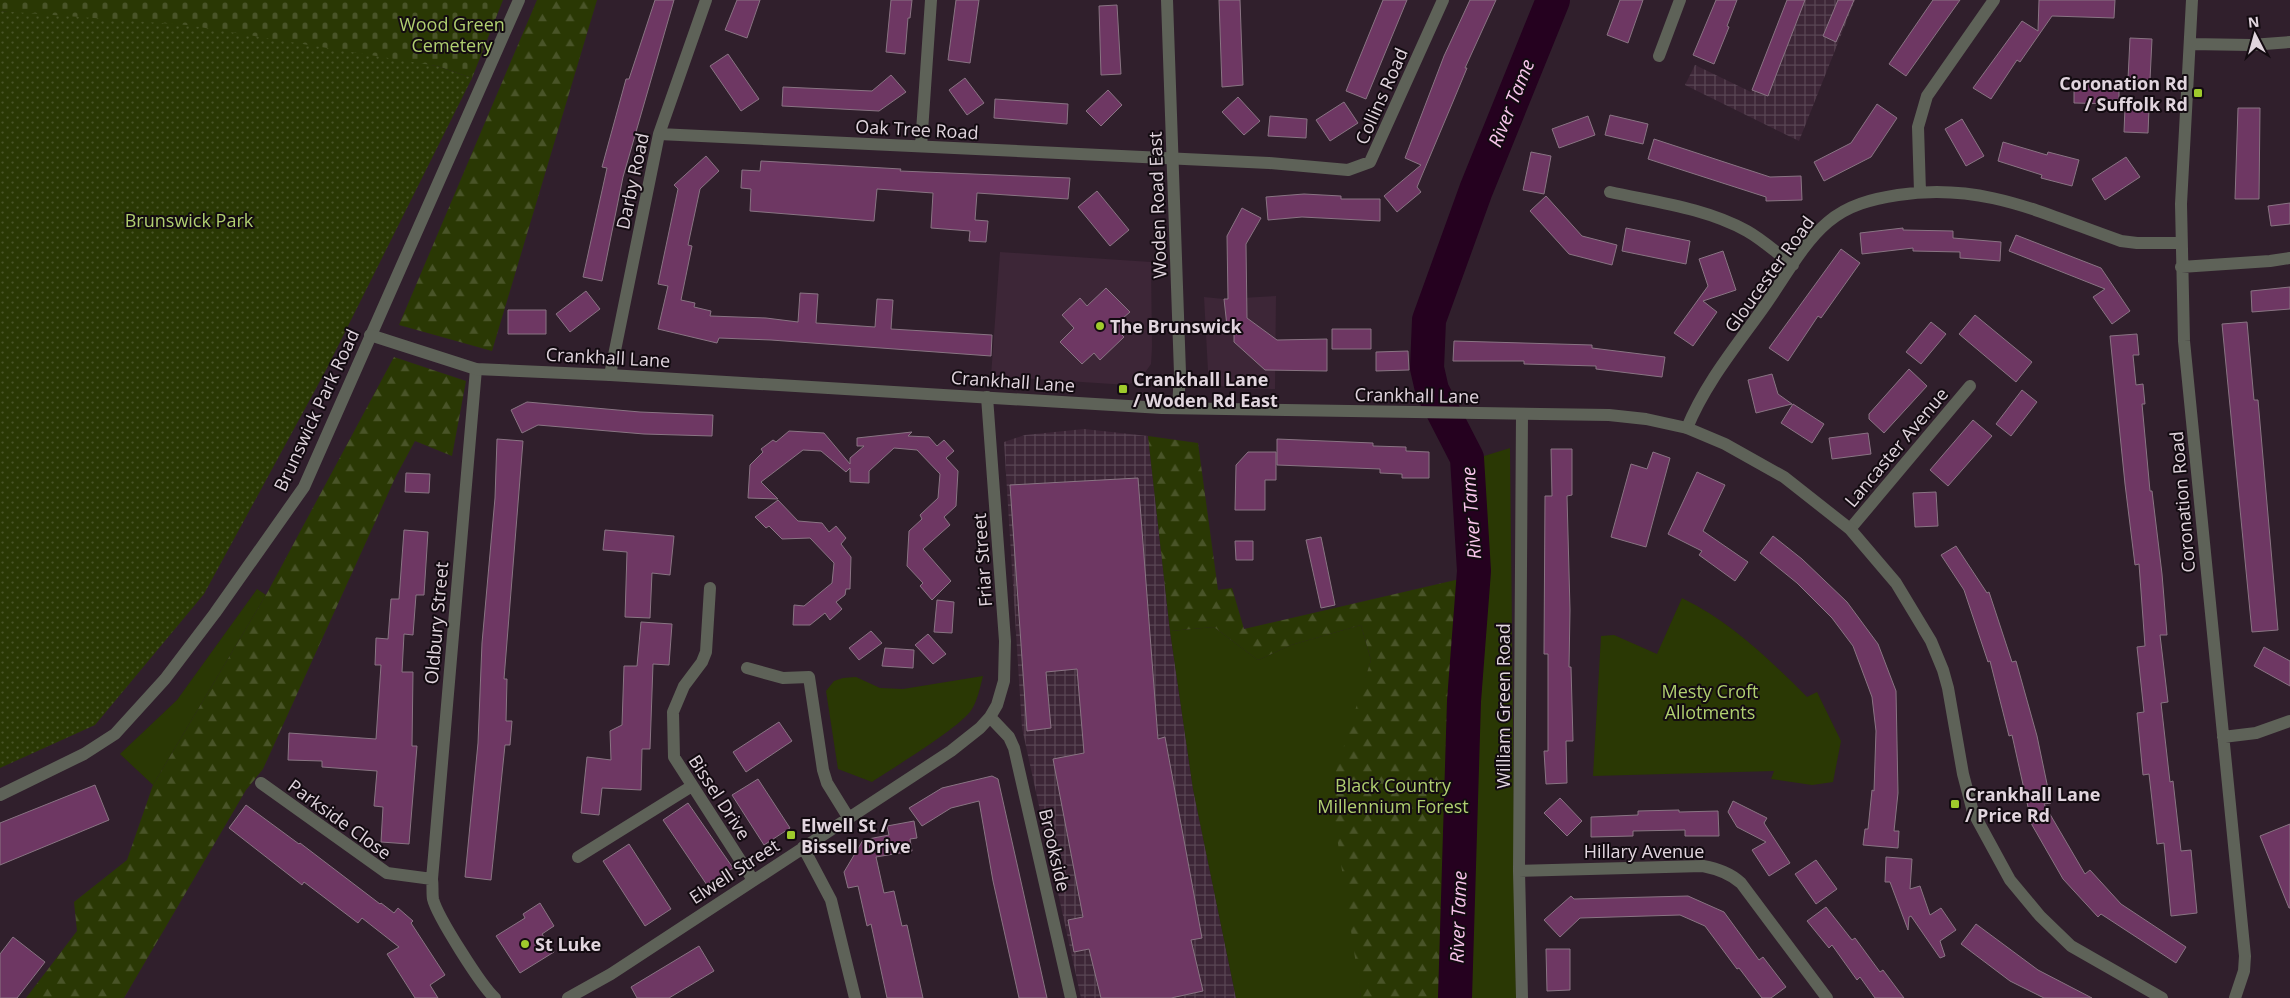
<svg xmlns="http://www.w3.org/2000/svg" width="2290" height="998" viewBox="0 0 2290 998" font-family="'Open Sans',sans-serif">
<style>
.built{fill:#3d2637}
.industrial{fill:url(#industrial-grid)}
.green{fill:#2a3804}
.forest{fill:url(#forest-firs)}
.cemetery{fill:url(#cemetery-stones)}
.park{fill:url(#park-dots)}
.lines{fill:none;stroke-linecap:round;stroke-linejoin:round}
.river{stroke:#25011f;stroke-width:34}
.building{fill:#6e3763;stroke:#897483}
.minor{stroke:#5e6258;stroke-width:12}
.tertiary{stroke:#5e6258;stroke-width:12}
.poi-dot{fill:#9fca2c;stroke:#130b11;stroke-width:2}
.labels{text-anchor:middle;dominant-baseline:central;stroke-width:4;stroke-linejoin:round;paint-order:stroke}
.park-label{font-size:18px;fill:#b0cf70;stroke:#130b11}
.poi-label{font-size:18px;font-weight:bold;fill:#e1d5de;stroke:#130b11;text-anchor:start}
.street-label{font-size:18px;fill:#e1d5de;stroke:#130b11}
.water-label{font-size:19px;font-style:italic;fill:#f9c6ec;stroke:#130b11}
</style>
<defs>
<pattern id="industrial-grid" width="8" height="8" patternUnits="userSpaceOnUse" patternTransform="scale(1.25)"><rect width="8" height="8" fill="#3d2637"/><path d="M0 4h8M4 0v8" fill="none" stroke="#594554"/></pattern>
<pattern id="forest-firs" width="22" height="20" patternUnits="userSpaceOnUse" patternTransform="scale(1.25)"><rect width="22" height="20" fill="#2a3804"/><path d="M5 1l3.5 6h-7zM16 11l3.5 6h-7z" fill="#495428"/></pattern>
<pattern id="cemetery-stones" width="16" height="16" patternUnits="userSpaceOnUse" patternTransform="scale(1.25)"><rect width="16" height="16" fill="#2a3804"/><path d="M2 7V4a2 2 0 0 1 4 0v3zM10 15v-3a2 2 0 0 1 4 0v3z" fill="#495428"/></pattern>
<pattern id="park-dots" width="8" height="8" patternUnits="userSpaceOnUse" patternTransform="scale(1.25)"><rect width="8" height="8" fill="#2a3804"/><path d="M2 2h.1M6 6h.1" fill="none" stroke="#495428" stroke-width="1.8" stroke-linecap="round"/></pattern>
</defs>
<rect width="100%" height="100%" fill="#301f2c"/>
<!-- built -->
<path class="built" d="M1000 252 1151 262 1152 347 1151 364 1142 377 1128 385 991 376Z
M1276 296 1275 389 1227 388 1219 385 1211 379 1208 371 1204 297 1224 299Z"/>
<!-- industrial -->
<path class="industrial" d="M1788 0H1855L1799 141 1685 85 1695 65 1751 92Z
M1084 429 1148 436 1170 631 1193 788 1236 998H1081L1022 728 1004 442 1025 435Z"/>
<!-- green -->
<path class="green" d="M1510 448 1516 998H1468L1473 919 1476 777 1484 622 1485 551 1481 457Z
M257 589 266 595 153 785 120 754 177 700Z
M1682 598C1731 622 1769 659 1807 697L1817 692 1841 741 1833 782 1812 785 1771 779 1774 771 1593 776 1601 636 1614 635 1657 654Z
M1361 625 1371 660 1353 723 1358 968 1361 998H1236L1193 789 1170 631 1214 627 1258 660 1291 645Z
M983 676C980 687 978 699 972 709 960 728 894 767 872 782L838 769 826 691 834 681 843 678 856 677 880 688 903 689Z"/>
<!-- forest -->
<path class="forest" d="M537 0H597L492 351 399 325Z
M394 357 466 381 452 456 415 441 396 476 263 769 246 790 124 998H26L77 931 74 902 127 860 153 785 266 595Z
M1148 436 1198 443 1218 590 1232 588 1244 629 1464 578 1447 998H1361L1330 790 1371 660 1361 625 1291 645 1258 660 1214 627 1170 631Z"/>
<!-- cemetery -->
<path class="cemetery" d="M0 0H503L472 78 437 66 0 11Z"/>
<!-- park -->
<path class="park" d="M0 11 187 25 437 66 472 78 326 370 204 594 95 725 0 768Z"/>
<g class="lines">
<!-- river -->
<path class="river" d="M1455 998 1464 701 1474 571 1467 458 1432 390 1427 368 1429 320 1476 190 1553 0"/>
</g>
<!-- building -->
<path class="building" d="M655 0H674L623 177 602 281 583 277 607 168 602 167 626 79H629Z
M737 0H760L747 38 725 30Z
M891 0H912L910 18H908L905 54 886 52Z
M956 0H979L970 63 948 60Z
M1219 0H1240L1243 85 1222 87Z
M1383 0H1407L1366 99 1346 91Z
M1470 0H1496L1465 68H1467L1452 104 1417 187 1421 192 1397 212 1384 196 1421 165 1405 158 1444 56Z
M1620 0H1643L1628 43 1607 35Z
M1716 0H1737L1727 26 1729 27 1714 64 1693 55Z
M1787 0H1805L1768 96 1752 90Z
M1838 0H1854L1836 42 1823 36Z
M1933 0H1960L1906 76 1889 64Z
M2039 0H2115L2114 18 2052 16 2020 62 2017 60 1991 99 1973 88 2022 21 2038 31Z
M1117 5 1121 74 1101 75 1099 6Z
M2130 38 2152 39 2150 80 2128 79Z
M728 54 759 99 741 111 710 66Z
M891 75 906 92 879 111 782 106 783 87 872 91Z
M965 78 984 103 967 115 949 90Z
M2074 80 2119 81V104L2074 103Z
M1108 90 1122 105 1101 126 1086 111Z
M1238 97 1260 121 1244 135 1222 112Z
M995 99 1068 104 1067 124 994 118Z
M1344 102 1358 123 1330 141 1316 120Z
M1877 104 1897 118 1871 157 1824 181 1814 162 1851 143Z
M2125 108 2149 109 2148 133 2124 132Z
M2238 108H2260L2259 199H2235Z
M1610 115 1648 124 1643 144 1605 135Z
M1270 116 1307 119 1306 138 1268 136Z
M1588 116 1595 135 1559 148 1552 129Z
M1962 119 1984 156 1966 166 1945 129Z
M1654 139 1770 177 1801 176 1802 200 1766 201V197L1648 159Z
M2003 142 2047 155 2048 152 2079 160 2072 186 2041 178 2042 175 1998 161Z
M1531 152 1551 156 1544 194 1523 190Z
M706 156 719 171 700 189 688 245 692 246 681 300 695 303 694 307 711 311 710 316 766 318 798 322 800 293 818 294 816 323 875 327 877 299 893 300 891 329 992 335 991 356 771 340 719 338 717 343 658 329 668 286 658 284 678 189 674 185Z
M2126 157 2140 177 2105 200 2092 179Z
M761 161 901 169 900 171 1070 178 1068 199 977 193 975 220 988 221 986 242 969 241 970 231 931 228 933 193 877 189 874 221 750 211 751 189 741 188 742 170 760 171Z
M1097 191 1129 230 1110 246 1078 207Z
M1304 194 1341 196V199H1380V221L1302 217 1268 220 1266 197Z
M1546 196 1582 236 1617 245 1612 265 1569 254 1530 211Z
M2290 203V224L2271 226 2268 206Z
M1242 208 1261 218 1246 244 1247 318 1277 340 1327 339V371L1265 370 1234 342V332L1227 326 1224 299H1228L1227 236Z
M1626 228 1690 241 1686 264 1622 251Z
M1903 228V230L1953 231V238L2001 242 2000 261 1960 258V252L1913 251V248L1862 254 1860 233Z
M2016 235 2101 268 2130 311 2112 324 2093 297 2105 289 2009 251Z
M1841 249 1860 263 1821 318 1818 316 1788 361 1769 348Z
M1723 251 1736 290 1703 301 1717 312 1693 346 1674 333 1708 286 1699 259Z
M2290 287V309L2252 312 2251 291Z
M1106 288 1130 312 1123 318 1129 324 1120 333 1124 337 1100 360 1094 353 1082 364 1060 342 1074 328 1062 315 1080 298 1087 306Z
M586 291 600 309 570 332 556 314Z
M508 310H546V334H508Z
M1975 315 2032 362 2016 382 1959 334Z
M1931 322 1946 334 1921 364 1906 352Z
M2247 322 2254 400H2258L2278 630 2252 632 2222 324Z
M1332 329H1371V349H1332Z
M2137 334 2139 355H2133L2136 385 2143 384 2145 404H2142L2150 491H2152L2162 574 2167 635H2160L2168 702 2161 703 2170 782 2173 781 2181 851 2191 850 2197 913 2171 916 2164 843 2157 844 2149 774 2143 775 2137 713 2144 712 2137 647 2145 646 2139 564 2135 565 2125 484 2110 336Z
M1454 341 1592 345V348L1665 357 1662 377 1596 369V366L1524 364V361H1453Z
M1408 351 1409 370 1376 371V352Z
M1909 369 1927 386 1884 433 1869 419V414Z
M1772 374 1778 394 1792 404 1756 413 1748 380Z
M2022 390 2037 402 2011 436 1996 424Z
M527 402 640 412 713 415 712 436 644 434 538 425 522 433 511 410Z
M1793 404 1824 424 1812 443 1781 423Z
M1973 420 1992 436 1948 486 1930 470Z
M789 431 824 433 850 464V458L864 446H857V438L912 432 908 436 929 437 937 446 944 440 954 451 946 458 958 471 956 506 944 517 950 525 923 549 951 581 932 600 920 586 923 583 907 566 909 531 922 519 920 515 938 498 940 474 917 450 894 448 869 471V483L850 482V468L846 472 821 451 803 450 761 482 778 499 748 498 750 465 763 452 761 449 773 440 776 442Z
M1868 433 1871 454 1832 459 1829 438Z
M497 439 523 441 504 679H507L506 721H512L510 745H505L491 880 465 877 478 743 482 643 495 498Z
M1277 439 1373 443V446L1406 447V451L1429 452V478H1402V474L1380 473V469L1277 465Z
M1551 449H1572V495L1567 496 1570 610 1569 667H1571L1573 741H1566L1567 783 1546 784 1544 751H1548V654H1544L1545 496H1552Z
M1248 452H1276V480H1265V510H1235L1236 465Z
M1653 452 1670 458 1646 547 1611 537 1631 464 1647 469Z
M1697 472 1725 485 1703 531 1748 562 1735 581 1699 555 1702 551 1668 534Z
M406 473 430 474 429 493 405 492Z
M1138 478 1158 739 1165 737 1202 938 1191 940 1203 991 1171 998H1101L1089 949 1074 952 1068 920 1083 917 1053 759 1084 753 1077 669 1046 672 1051 728 1027 731 1010 485Z
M1936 492 1938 526 1915 527 1913 493Z
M778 500 798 521 822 523 829 532 836 526 846 538 841 544 851 557 850 589H846L845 595 836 602 842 609 830 620 825 613 810 625H793L794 605 804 606 832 583 834 563 810 538 782 539 769 526 766 528 755 517Z
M404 530 428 532 424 595H416L413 635 404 634 402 672H413L412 746H417L409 844 381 842 383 807 374 806 377 771 322 767V761L288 760 289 733 376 739 381 665H375L376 638 388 639 391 599H399Z
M605 530 674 536 670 575 652 573 650 618 625 617 627 552 603 550Z
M1773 536 1802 559 1847 602 1878 644 1896 691 1898 793 1894 831H1899L1898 848 1863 845 1865 829H1868L1872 790 1874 791 1876 731 1872 697 1853 646 1832 618 1797 583 1760 553Z
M1321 537 1335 605 1321 608 1306 540Z
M1235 541H1253V560H1236Z
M1956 546 1987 593 1989 592 2012 662 2016 661 2037 736 2051 803 2044 804 2085 874 2090 870 2121 904 2186 947 2176 963 2101 914 2098 917 2063 879 2032 825 2012 735 2009 736 1990 661 1988 662 1964 590 1941 555Z
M937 600 954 602 952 633 934 632Z
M641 622 672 624 669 665 653 664 650 749H642L641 790 602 788 599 815 581 813 587 757 611 760 610 731 622 725 624 666H637Z
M871 631 882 643 859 660 849 648Z
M928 634 946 654 933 664 915 645Z
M2264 647 2290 661V686L2254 666Z
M885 648 914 650 913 668 882 666Z
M779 722 792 741 746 772 733 752Z
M992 776 998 779 1047 998H1019L993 881 979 801 951 808 922 826 909 808 942 788Z
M758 779 790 828 764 845 732 795Z
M95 785 109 820 0 865V823Z
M1560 798 1582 821 1567 836 1544 813Z
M1733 801 1767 818 1764 823 1790 863 1769 876 1752 850 1766 842 1737 827 1728 812Z
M688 803 733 868 707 885 663 820Z
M246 805 299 844 300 843 380 904 381 903 394 913 398 908 413 921 411 923 445 975 430 985 438 998H415L387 954 399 947 362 918 358 923 304 882 302 885 229 828Z
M1679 810V812L1718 811 1719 836H1685V830L1633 831V836L1591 837V817L1638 815V811Z
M914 821 917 838 910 839 912 851 876 857 884 893 894 891 902 926 907 925 923 998H887L871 924 867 926 858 886 848 888 844 872 863 840 889 835 887 826Z
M2290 824V908H2289L2260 836Z
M629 844 671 909 645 926 603 861Z
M1886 857 1912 859 1910 889 1920 886 1930 915 1941 908 1956 930 1940 941 1945 956 1940 958 1911 916 1909 917 1908 930 1890 882H1885Z
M1816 860 1837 889 1816 904 1795 874Z
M1571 896 1574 899 1688 896 1724 912 1759 960 1763 957 1786 987 1771 998H1762L1739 968 1737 969 1705 926 1680 915 1580 918 1560 937 1544 920Z
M540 903 554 926 542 934 554 952 520 973 496 936 525 918 523 914Z
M1826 907 1852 940 1855 938 1880 972 1883 970 1904 998H1875L1860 977 1857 980 1832 945 1829 948 1807 921Z
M1976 924 2038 970 2092 998H2044L2010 981 1961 944Z
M13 937 45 962 17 998H0V954Z
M699 946 714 971 669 998H637L631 987Z
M1546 949H1570V990L1547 991Z"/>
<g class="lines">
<!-- minor -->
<path class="minor" d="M2192 0 2181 204 2184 341 2245 956 2244 971 2235 998
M2190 44 2251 45 2290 42
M1659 56 1680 0
M659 134 1269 163 1348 170 1370 162 1443 0
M921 146 931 0
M1610 192C1655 202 1706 208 1747 231 1763 240 1778 254 1793 265
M1920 192 1918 127 1927 96 1994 0
M2181 267 2270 261 2290 258
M476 369 432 879C433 886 432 893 433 899 437 916 482 987 495 998
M610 375 659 134 706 0
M1687 428C1705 383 1738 344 1766 304 1785 277 1803 243 1828 222 1848 205 1872 199 1898 195 1984 182 2043 214 2121 241L2137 243H2181
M1850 529 1970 386
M710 588 706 652 702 662 684 686 673 712 674 757 753 880
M747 668 783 678 809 677 823 770 827 783 848 817
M990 717 1009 737 1014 748 1071 998
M2223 737 2256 733 2290 721
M261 783 387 873 432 879
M0 795 84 754 115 734 165 679 215 613 304 487 519 0
M803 847 831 900 855 998
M578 857 692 786
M1519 871 1703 866C1718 869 1730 873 1741 883L1827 998
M568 998 611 974 951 751 980 728 990 717 997 705 1004 681 1005 641 987 397
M1522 998 1519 871 1522 414"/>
<!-- tertiary -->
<path class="tertiary" d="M1167 0 1180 373 1178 408
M370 335 476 369 610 375 1162 408 1609 415 1646 419 1687 428 1725 444 1784 477 1850 529 1896 583 1931 641 1943 670 1948 688 1963 774 1973 812 2010 880 2040 916 2071 946 2162 998"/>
</g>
<!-- markers -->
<g class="poi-dot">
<rect x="2193" y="88" width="10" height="10" rx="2.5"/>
<circle cx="1100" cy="326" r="5"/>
<rect x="1118" y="384" width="10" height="10" rx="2.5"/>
<rect x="1950" y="799" width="10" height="10" rx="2.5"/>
<rect x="786" y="830" width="10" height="10" rx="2.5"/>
<circle cx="525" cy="944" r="5"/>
</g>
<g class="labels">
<!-- park labels -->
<g class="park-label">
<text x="452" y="24">Wood Green<tspan x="452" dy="21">Cemetery</tspan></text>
<text x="189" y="220">Brunswick Park</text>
<text x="1710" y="691">Mesty Croft<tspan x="1710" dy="21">Allotments</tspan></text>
<text x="1393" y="785">Black Country<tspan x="1393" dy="21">Millennium Forest</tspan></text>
</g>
<!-- poi labels -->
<g class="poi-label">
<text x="2188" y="83" text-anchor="end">Coronation Rd<tspan x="2188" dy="21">/ Suffolk Rd</tspan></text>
<text x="1110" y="326">The Brunswick</text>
<text x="1133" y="379">Crankhall Lane<tspan x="1133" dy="21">/ Woden Rd East</tspan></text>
<text x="1965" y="794">Crankhall Lane<tspan x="1965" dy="21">/ Price Rd</tspan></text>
<text x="801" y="825">Elwell St /<tspan x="801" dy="21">Bissell Drive</tspan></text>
<text x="535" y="944">St Luke</text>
</g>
<!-- street labels -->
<g class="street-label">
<text transform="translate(1381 96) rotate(-66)">Collins Road</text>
<text transform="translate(917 129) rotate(3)">Oak Tree Road</text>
<text transform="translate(632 181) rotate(-78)">Darby Road</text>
<text transform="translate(1157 205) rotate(-92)">Woden Road East</text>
<text transform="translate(1769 274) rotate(-54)">Gloucester Road</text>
<text transform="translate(608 357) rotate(3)">Crankhall Lane</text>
<text transform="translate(1013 381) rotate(4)">Crankhall Lane</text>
<text transform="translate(1417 395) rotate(1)">Crankhall Lane</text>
<text transform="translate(316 410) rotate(-65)">Brunswick Park Road</text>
<text transform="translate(1896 447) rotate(-50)">Lancaster Avenue</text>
<text transform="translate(2182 502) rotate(-95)">Coronation Road</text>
<text transform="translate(982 560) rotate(-94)">Friar Street</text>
<text transform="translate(436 623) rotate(-85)">Oldbury Street</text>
<text transform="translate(1503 706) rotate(-90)">William Green Road</text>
<text transform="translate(720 797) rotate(57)">Bissel Drive</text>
<text transform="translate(340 819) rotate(36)">Parkside Close</text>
<text transform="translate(1055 850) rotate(77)">Brookside</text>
<text x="1644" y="851">Hillary Avenue</text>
<text transform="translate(734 871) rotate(-33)">Elwell Street</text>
</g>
<!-- water labels -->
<g class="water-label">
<text transform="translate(1511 103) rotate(-68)">River Tame</text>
<text transform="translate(1471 513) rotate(-94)">River Tame</text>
<text transform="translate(1458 917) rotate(-88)">River Tame</text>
</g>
</g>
<!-- north arrow -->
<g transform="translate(2255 35) rotate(354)" stroke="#130b11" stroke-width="4" paint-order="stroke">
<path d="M0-4L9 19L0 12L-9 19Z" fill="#e1d5de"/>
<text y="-8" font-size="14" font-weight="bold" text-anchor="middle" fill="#e1d5de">N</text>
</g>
</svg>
